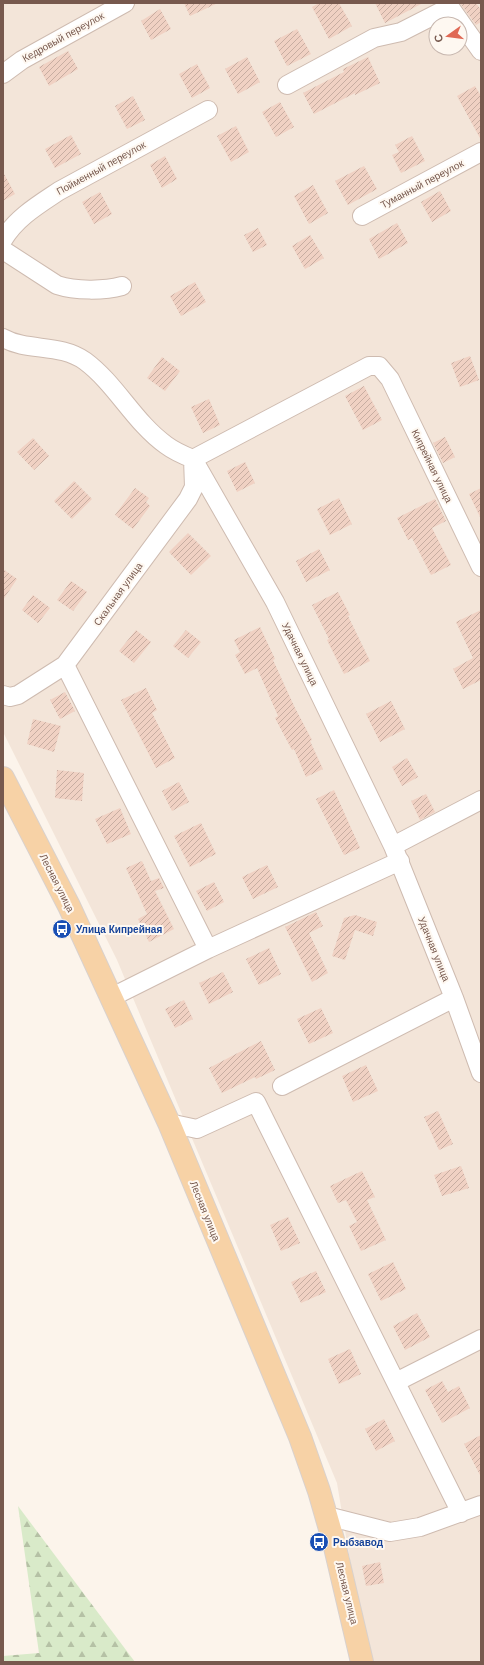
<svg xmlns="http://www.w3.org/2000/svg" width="484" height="1665" viewBox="0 0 484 1665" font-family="Arial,sans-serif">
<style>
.residential{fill:#f3e5d9;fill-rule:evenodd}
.forest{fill:url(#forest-firs)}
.building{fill:url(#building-hatch)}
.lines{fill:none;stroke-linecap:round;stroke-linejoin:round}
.minor-casing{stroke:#cebbb0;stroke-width:20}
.major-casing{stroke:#d9d1cd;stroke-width:24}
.minor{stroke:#fff;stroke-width:18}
.major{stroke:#f7d2a6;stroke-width:22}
.labels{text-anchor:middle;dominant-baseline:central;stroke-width:4;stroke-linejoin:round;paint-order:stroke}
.street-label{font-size:10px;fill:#77594e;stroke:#fef8f1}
.transit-label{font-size:10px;font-weight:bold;fill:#164399;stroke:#fef8f1;text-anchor:start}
</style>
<defs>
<pattern id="forest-firs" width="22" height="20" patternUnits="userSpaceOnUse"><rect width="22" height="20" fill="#d9eac9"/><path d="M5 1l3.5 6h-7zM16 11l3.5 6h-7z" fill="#b5c1a5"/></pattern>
<pattern id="building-hatch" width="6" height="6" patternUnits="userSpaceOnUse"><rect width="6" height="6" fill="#f0d1c3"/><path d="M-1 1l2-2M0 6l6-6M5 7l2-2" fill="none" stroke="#c7ada1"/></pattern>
</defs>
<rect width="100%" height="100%" fill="#fcf4eb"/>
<!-- residential -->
<path class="residential" d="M3 3H481V1662H367L337 1483 117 960 3 732ZM436 24H460V48H436Z"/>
<!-- forest -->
<path class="forest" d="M18 1506 135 1662H3V1656L39 1653Z"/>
<!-- building -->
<path class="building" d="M184 3H218L190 16Z
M319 3H339L352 26 329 39 312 7Z
M375 3H423L385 23Z
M460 3H476L481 10V22L476 25Z
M160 9 171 29 151 40 141 21Z
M297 29 311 54 287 66 274 41Z
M68 51 78 69 49 86 39 67Z
M247 57 260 82 238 94 225 69Z
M368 57 380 83 355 95V93L314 114 303 93 344 72 343 69Z
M197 64 210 88 192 98 179 74Z
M475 86 481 96V140L457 96Z
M133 96 145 120 127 129 115 106Z
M280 102 294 127 276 137 262 112Z
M236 126 249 152 231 162 217 136Z
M71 135 81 154 55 168 45 149Z
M412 136 425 161 401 173 392 155 399 152 395 145Z
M165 156 177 179 162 188 150 165Z
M364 166 377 189 348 205 335 181Z
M3 172 15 194 3 201Z
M313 185 328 213 309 224 294 196Z
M440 191 451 211 432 222 421 202Z
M100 192 112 214 94 224 82 202Z
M397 223 408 243 379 259 369 239Z
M258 228 267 245 253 252 244 235Z
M310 235 324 258 305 269 292 246Z
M195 282 206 302 181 316 170 296Z
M470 356 479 380 460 387 451 363Z
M162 357 180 371 165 391 147 378Z
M364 386 382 420 363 430 345 396Z
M209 399 220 425 203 433 191 407Z
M445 437 455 457 443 463 433 443Z
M33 438 49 456 34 470 17 452Z
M245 462 255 483 237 492 227 471Z
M74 481 92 499 72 519 54 501Z
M135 488 149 498 146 502 150 506 133 529 115 515Z
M481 488V519L469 494Z
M339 498 352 524 330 535 317 509Z
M435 499 446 521 432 528 451 565 431 575 412 538 408 540 397 518Z
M188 533 211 556 191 575 169 552Z
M319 549 330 570 306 582 296 561Z
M3 569 17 579 3 600Z
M71 581 87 592 73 611 57 600Z
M338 592 350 615 348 616 370 661 344 674 327 640 329 639 312 605Z
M33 595 50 608 38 623 22 610Z
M481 610V680L463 689 453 669 473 658 456 622Z
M260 627 275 659 273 660 295 708 312 740 310 741 323 769 306 777 294 749 292 750 275 718 278 716 257 668 245 674 235 655 240 652 234 640Z
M136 630 151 642 134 663 119 651Z
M186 630 201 642 188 658 173 646Z
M146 688 157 710 152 713 175 758 156 768 121 700Z
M65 692 75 711 60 719 50 700Z
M391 701 405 729 380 742 366 714Z
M33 719 61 726 54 752 27 744Z
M407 758 418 777 402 786 392 767Z
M57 770 84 773 82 801 55 798Z
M179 782 189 802 172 811 162 791Z
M334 790 360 848 344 855 316 799Z
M426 794 435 812 420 820 411 801Z
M120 808 131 834 107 844 95 819Z
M201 823 216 854 190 867 174 836Z
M142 861 151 881 159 878 164 888 155 891 174 929 149 942 138 919 147 914 126 868Z
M267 865 278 887 253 899 242 877Z
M214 882 224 902 207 911 196 891Z
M316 912 323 926 309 933 328 973 312 982 285 927Z
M355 915 377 922 373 936 355 930 345 960 332 956 344 918Z
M269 948 281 974 259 985 246 959Z
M223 972 233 992 209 1004 199 983Z
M184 1000 193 1019 175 1028 165 1009Z
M321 1008 333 1033 309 1044 297 1019Z
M261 1041 275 1070 256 1079 255 1077 222 1093 209 1068Z
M366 1065 378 1091 353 1102 342 1076Z
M438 1111 453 1144 439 1150 424 1117Z
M461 1166 469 1188 442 1196 434 1175Z
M362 1171 375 1197 367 1200 386 1240 361 1251 349 1226 357 1222 346 1200 338 1203 330 1186Z
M288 1217 300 1243 281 1251 270 1225Z
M393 1262 406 1289 381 1301 368 1274Z
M316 1271 326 1292 301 1303 291 1282Z
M417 1313 430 1337 405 1350 393 1326Z
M350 1349 361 1374 339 1384 328 1359Z
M442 1381 448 1392 459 1386 470 1408 442 1423 425 1390Z
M384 1419 395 1441 376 1451 365 1429Z
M481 1435V1477L464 1444Z
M380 1562 384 1583 366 1586 362 1566Z"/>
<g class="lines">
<!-- minor casing -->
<g class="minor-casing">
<path id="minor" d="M447 3 481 51
M3 74 22 60 125 3
M287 85 374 38 401 32 450 7
M362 216 481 152
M3 240C16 218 38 205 59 191L208 110
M3 250 57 285C75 291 104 291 122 286
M3 338C28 352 60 343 85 361 116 384 134 422 166 445 174 451 183 455 193 459L275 602 393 846 454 998 481 1073
M65 665 208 949
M3 695 10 697 18 695 65 665 188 499 194 487 193 459 369 366H379L390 379 481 567
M393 846 481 800
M112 997 208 949 400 861
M282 1086 454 998
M169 1123 197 1129 256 1102 461 1513
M396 1382 481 1339
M327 1516 390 1532 420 1527 481 1505"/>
</g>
<!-- major casing -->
<g class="major-casing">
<path id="major" d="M3 778 69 906 169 1123 300 1437 319 1491 334 1543 362 1662"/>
</g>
<!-- minor -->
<use href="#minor" class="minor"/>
<!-- major -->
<use href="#major" class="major"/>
</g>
<!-- icons -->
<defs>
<g id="bus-disc" transform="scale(1)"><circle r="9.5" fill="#1a4fb4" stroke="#fef8f1"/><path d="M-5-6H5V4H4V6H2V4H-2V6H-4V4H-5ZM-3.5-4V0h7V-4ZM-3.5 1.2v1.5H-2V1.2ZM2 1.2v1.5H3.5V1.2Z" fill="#fff"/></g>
</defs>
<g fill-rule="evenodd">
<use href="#bus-disc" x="62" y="929"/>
<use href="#bus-disc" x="319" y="1542"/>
</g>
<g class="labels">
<!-- street labels -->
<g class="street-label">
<text transform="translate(63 37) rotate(-29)">Кедровый переулок</text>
<text transform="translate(101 168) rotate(-29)">Пойменный переулок</text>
<text transform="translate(422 184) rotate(-28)">Туманный переулок</text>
<text transform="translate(432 466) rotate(64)">Кипрейная улица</text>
<text transform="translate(118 594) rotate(-54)">Скальная улица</text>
<text transform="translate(300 654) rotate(64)">Удачная улица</text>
<text transform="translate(57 883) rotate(63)">Лесная улица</text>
<text transform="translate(434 949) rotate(68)">Удачная улица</text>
<text transform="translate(205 1211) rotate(68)">Лесная улица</text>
<text transform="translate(347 1593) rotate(76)">Лесная улица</text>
</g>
<!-- transit labels -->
<g class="transit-label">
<text x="76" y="929">Улица Кипрейная</text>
<text x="333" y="1542">Рыбзавод</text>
</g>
</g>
<!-- border -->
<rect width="484" height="1665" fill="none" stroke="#77594e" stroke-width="8"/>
<!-- north arrow -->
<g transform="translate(448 36) rotate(256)"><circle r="19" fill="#fef8f1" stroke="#c8b8b0"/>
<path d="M0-3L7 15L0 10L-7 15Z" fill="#e06955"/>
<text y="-6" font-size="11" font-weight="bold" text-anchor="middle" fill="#77594e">С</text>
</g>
</svg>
